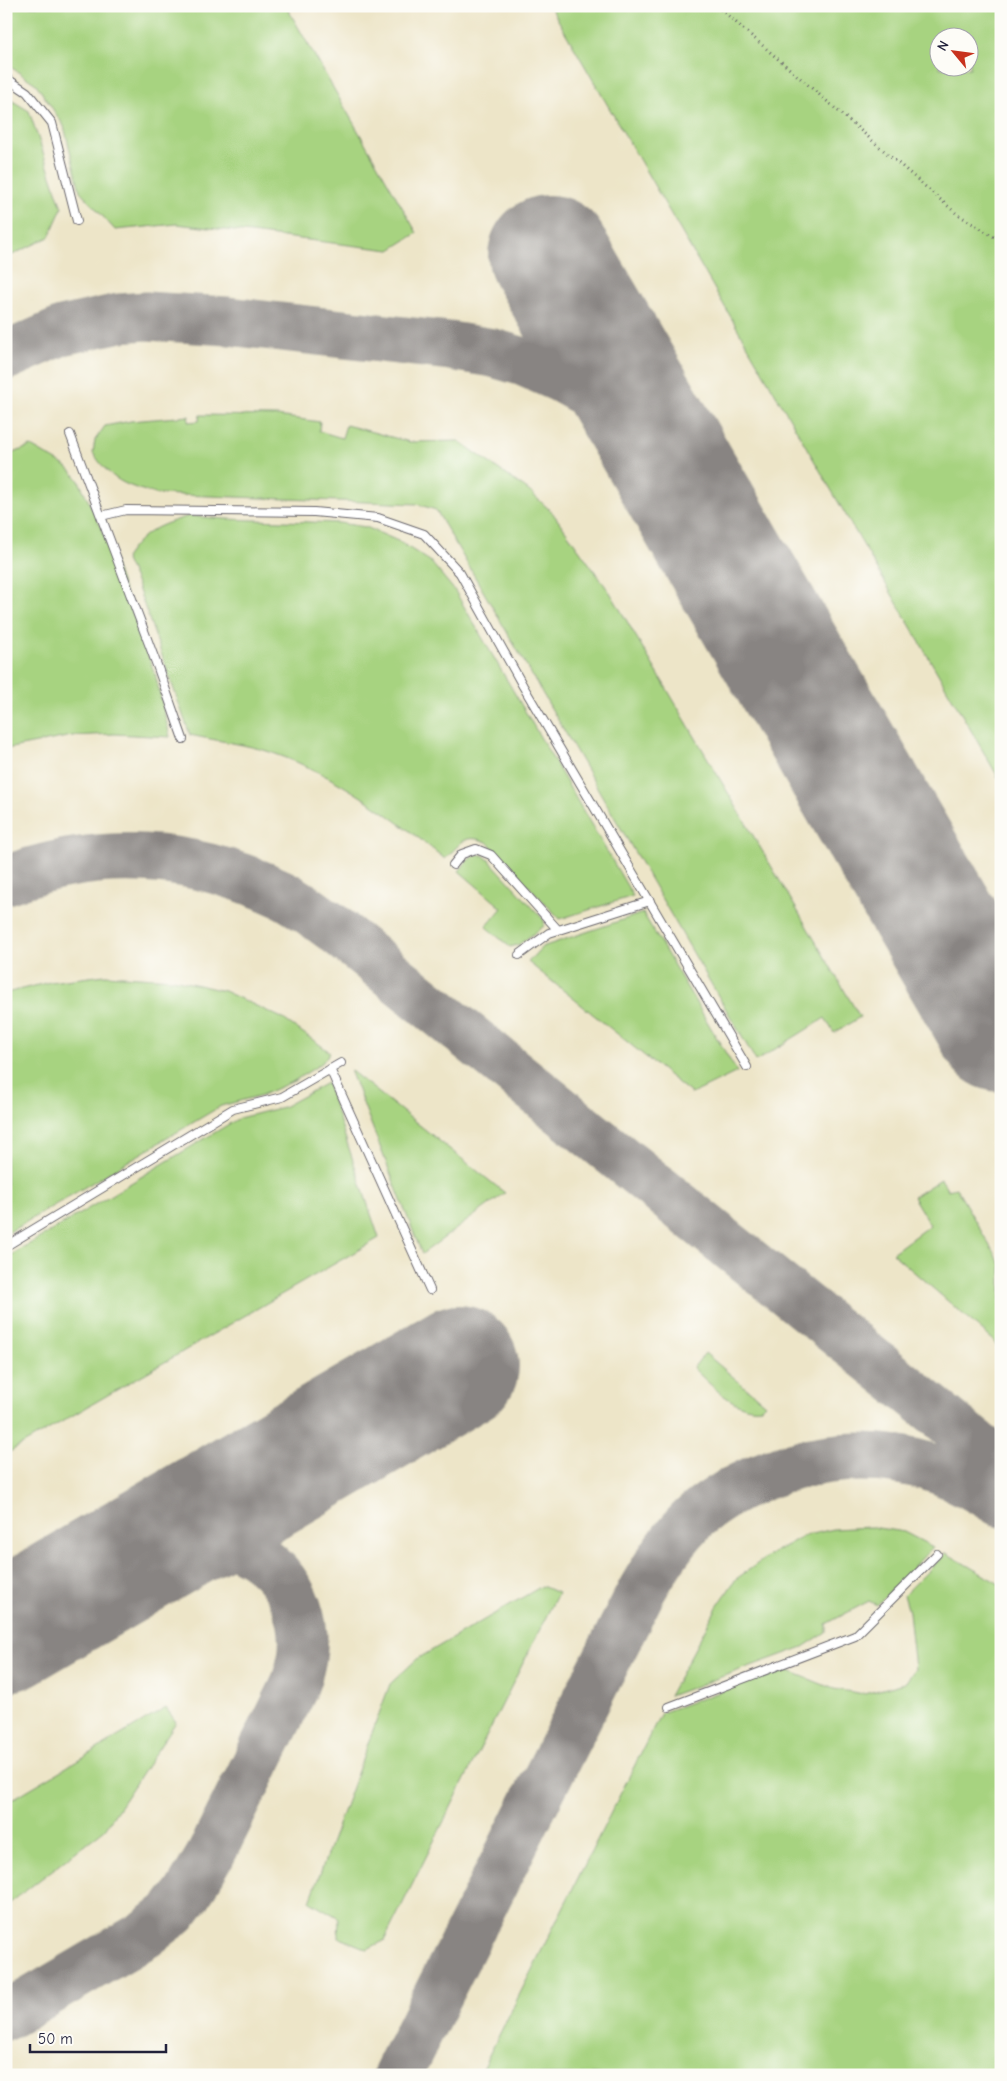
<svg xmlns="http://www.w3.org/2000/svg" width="1007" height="2081" viewBox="0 0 1007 2081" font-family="'Comic Neue',sans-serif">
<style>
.green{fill:#a7d380;stroke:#647a5e;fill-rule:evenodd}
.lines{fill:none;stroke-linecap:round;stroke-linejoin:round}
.taxiway{stroke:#888482;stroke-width:49}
.runway{stroke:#888482;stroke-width:122}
.service-casing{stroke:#69666c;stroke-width:10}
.path{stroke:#69666c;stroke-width:3;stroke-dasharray:1 4;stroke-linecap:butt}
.service{stroke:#fff;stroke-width:8}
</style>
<rect width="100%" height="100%" fill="#fdfcf7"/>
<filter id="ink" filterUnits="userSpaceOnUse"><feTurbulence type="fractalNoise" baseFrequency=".02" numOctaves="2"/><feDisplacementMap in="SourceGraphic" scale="10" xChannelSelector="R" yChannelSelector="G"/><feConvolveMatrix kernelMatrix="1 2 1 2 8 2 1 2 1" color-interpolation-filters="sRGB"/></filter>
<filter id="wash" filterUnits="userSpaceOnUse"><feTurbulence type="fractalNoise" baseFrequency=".0096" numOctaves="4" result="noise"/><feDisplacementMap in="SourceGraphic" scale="20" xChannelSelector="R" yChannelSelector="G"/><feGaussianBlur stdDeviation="1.12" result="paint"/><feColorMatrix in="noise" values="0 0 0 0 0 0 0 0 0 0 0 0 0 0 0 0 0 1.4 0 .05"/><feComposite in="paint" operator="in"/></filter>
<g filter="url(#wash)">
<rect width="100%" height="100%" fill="#ede5c8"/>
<!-- green -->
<path class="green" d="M6 6H286L417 233 390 250 177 224 115 230 80 191 64 126 36 84 6 64Z
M550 6H1001V782ZM940 38H970V68H940Z
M6 97 29 111 62 208 49 237 6 258Z
M200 415 277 416 320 422 319 431 342 438 346 425 410 442 459 441 529 491 552 512 611 594 860 1017 834 1033 825 1018 756 1061 436 510 417 504 156 494C124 485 112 481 93 453L95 440 105 426 131 421 189 416 188 422 199 421Z
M31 446 67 467 78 479 101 527 156 677 170 737 115 734 72 736 6 749V456Z
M189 516 225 519 339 523 366 527 398 541 430 561 455 591 633 896 560 919 487 842C463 833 462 843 445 859 392 816 337 775 273 753 247 744 217 741 190 735L136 582 125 558C144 530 158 526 189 516Z
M476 855H483L490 861 544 920V926L518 945 510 947 486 927 502 908 459 871 468 860Z
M643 913 737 1072 692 1094 528 962 542 947Z
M105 975 173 979 224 991 282 1018 330 1052 322 1063 294 1081 262 1095 221 1106 6 1234V993L50 982Z
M350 1070 505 1193 422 1254Z
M327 1083 379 1238 6 1454V1258L239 1118 283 1107Z
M941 1179 948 1190 956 1188 1001 1265V1354L993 1340 892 1253 930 1225 913 1197Z
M705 1353 765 1404 761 1408C735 1412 710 1384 693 1368Z
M871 1527 904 1532 933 1547 877 1605 869 1601 826 1624V1632L803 1647 669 1696 717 1607 736 1579 771 1554 803 1536 834 1529Z
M946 1553 1001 1585V2075H479L661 1713 784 1669 834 1689 864 1694 905 1683 915 1669 909 1612 904 1595Z
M542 1586 558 1593 384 1941 367 1949 338 1937 339 1918 310 1901 390 1684 417 1659Z
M166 1708 176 1722 105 1829 6 1906V1803Z"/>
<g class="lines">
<!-- taxiway -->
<path class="taxiway" d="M6 356 62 331 119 318 146 316 228 321 450 346 493 353 524 362 560 378 596 398 633 428 659 458 700 515
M6 880C100 845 192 852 282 894 301 903 319 918 336 930L1001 1464
M6 2016 146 1934 174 1912 187 1895 211 1854 293 1689C298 1676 302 1663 303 1649 307 1592 263 1543 206 1538 189 1537 170 1542 154 1545
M397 2075 642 1590C656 1566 670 1543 690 1522 700 1511 716 1501 729 1493 791 1457 865 1447 933 1468 957 1476 979 1490 1001 1503"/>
<!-- runway -->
<path class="runway" d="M549 256 1001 1031
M6 1631 458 1366"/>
</g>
</g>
<g filter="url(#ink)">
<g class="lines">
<!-- service casing -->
<g class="service-casing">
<path id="service" d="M6 78 27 92 52 123 77 221
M70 434 158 668 183 739
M101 516 126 510 314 512 378 518 424 534 460 573 523 686 747 1067
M453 865 462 854 476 849 491 855 558 930
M519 955 549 933 650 901
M330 1069 430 1290
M6 1246 233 1109 282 1097 341 1063
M669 1707 855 1636 937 1554"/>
</g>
<!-- path -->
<path class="path" d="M717 6 957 214 1001 241"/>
<!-- service -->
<use href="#service" class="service"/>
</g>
</g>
<!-- margin -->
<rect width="1007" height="2081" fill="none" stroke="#fdfcf7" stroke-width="25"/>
<!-- north arrow -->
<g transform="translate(954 52) rotate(299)"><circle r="24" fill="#fdfcf7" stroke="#a5a5ac"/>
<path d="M0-4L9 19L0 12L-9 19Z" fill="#c8321e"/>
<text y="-8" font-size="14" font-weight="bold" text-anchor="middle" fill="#22223b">N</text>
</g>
<!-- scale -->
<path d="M30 2044v8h136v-8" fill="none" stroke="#22223b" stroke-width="2.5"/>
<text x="38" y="2044" font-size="15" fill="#22223b" stroke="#fdfcf7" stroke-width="4" paint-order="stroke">50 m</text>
</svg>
